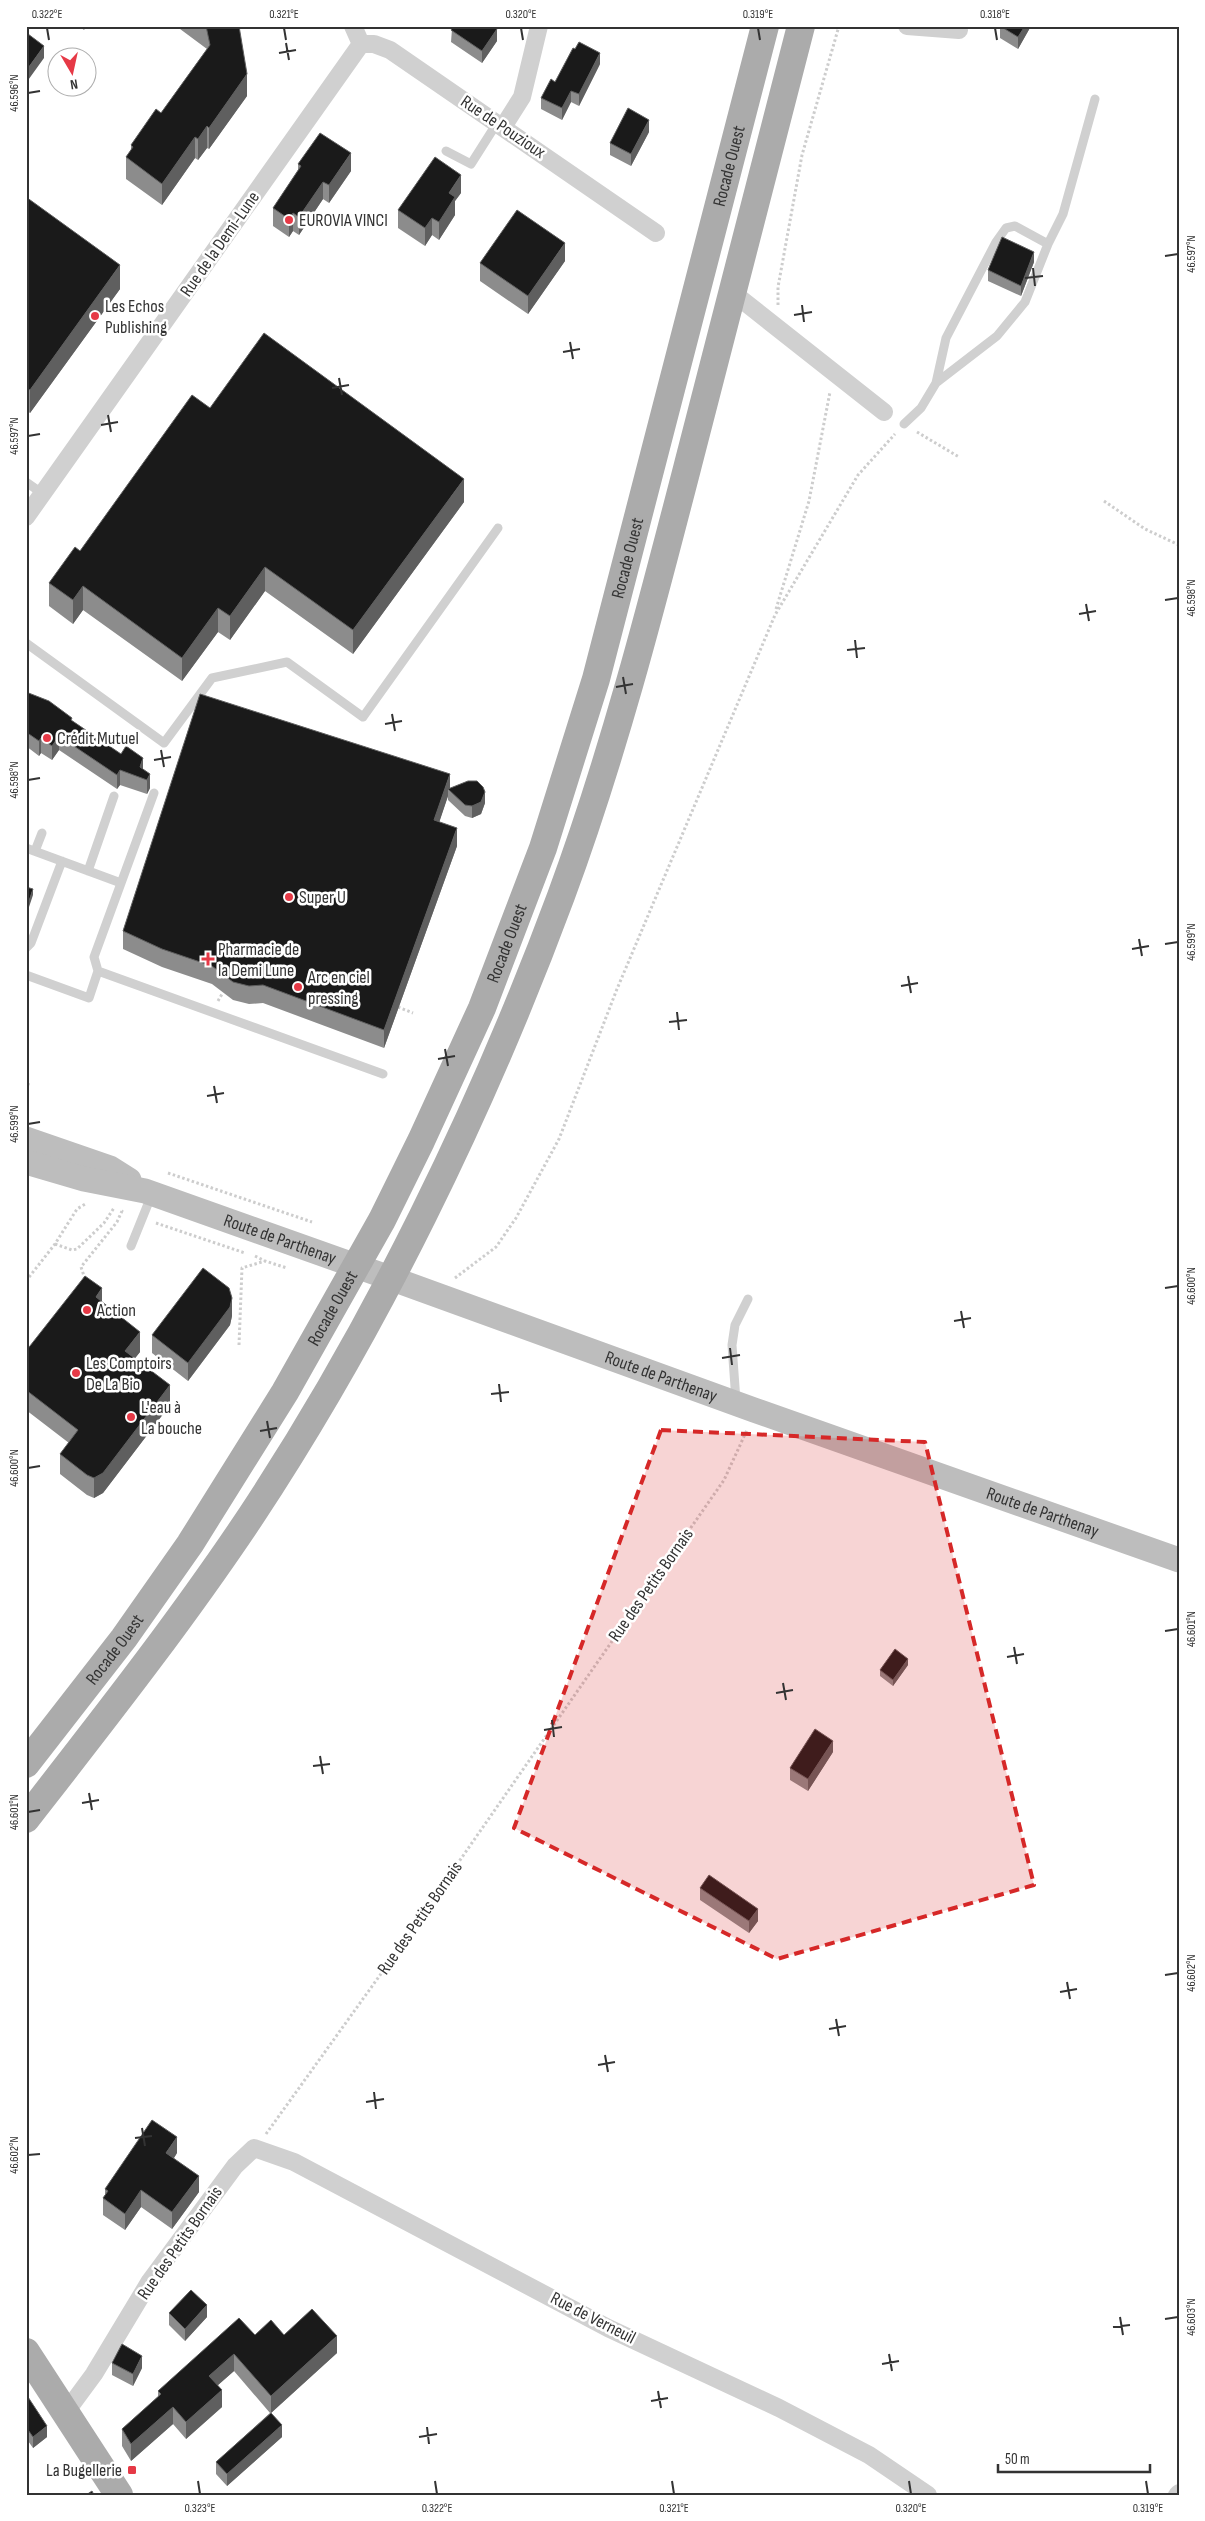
<svg xmlns="http://www.w3.org/2000/svg" width="1205" height="2521" viewBox="0 0 1205 2521" font-family="'Sofia Sans Condensed',sans-serif">
<style>
.lines{fill:none;stroke-linecap:round;stroke-linejoin:round}
.path{stroke:#cdcdcd;stroke-width:3;stroke-dasharray:2.5 2.5;stroke-linecap:butt}
.lane{stroke:#d0d0d0;stroke-width:9}
.street{stroke:#d0d0d0;stroke-width:18}
.secondary{stroke:#bdbdbd;stroke-width:25}
.primary{stroke:#ababab;stroke-width:28}
.wall{fill:#8c8c8c}
.shaded-wall{fill:#5f5f5f}
.building{fill:#1a1a1a;stroke:#5f5f5f}
.marked{fill:#d62828;fill-opacity:0.2;stroke:#d62828;stroke-width:4;stroke-dasharray:10 6;stroke-linejoin:round}
.ticks{fill:none;stroke:#333;stroke-width:2}
.poi-dot{fill:#e63946;stroke:#fff;stroke-width:2}
.labels{text-anchor:middle;dominant-baseline:central;stroke-width:5;stroke-linejoin:round;paint-order:stroke}
.street-label{font-size:18px;fill:#333;stroke:#fff}
.poi-label{font-size:18px;fill:#333;stroke:#fff;text-anchor:start}
.neatline{fill:none;stroke:#333;stroke-width:2}
.ticks-label{font-size:12px;text-anchor:middle;fill:#333}
</style>
<rect width="100%" height="100%" fill="#fff"/>
<g class="lines">
<!-- path -->
<path class="path" d="M778 305V287L802 155 839 26
M917 432 959 457
M1104 501 1145 529 1179 545
M776 609 809 501 830 392
M218 1001 222 994
M398 1007 413 1013
M26 1090 29 1082
M168 1173 312 1222
M156 1223 245 1253
M55 1244 72 1250 77 1249 104 1223 114 1208
M255 1256 265 1261
M455 1278 496 1247 516 1218 559 1139 617 989 775 615 858 475 895 434
M85 1279 81 1267 117 1222 122 1211 120 1210
M26 1281 55 1244 77 1209 87 1203
M239 1345 242 1268 265 1261 287 1268
M266 2134 383 1971 724 1480 747 1430"/>
<!-- lane -->
<path class="lane" d="M446 151 471 164 497 123
M936 383 946 338 996 242 1006 228 1015 226 1048 244
M904 424 921 408 936 383 997 336 1025 302 1048 244 1063 214 1095 99
M26 482 43 494
M26 643 164 743 212 678 287 662 363 717 498 528
M26 848 121 883
M35 851 42 833
M88 871 114 796
M26 948 31 943 62 861
M98 971 383 1074
M26 975 89 998 98 971 94 957 154 793
M131 1246 152 1194
M736 1401 732 1345 735 1325 748 1299"/>
<!-- street -->
<path class="street" d="M353 26 361 44H374L390 50 656 233
M907 26 959 30
M503 127 522 97 539 26
M732 292 884 412
M26 517 361 44
M66 2412 94 2374 150 2281 235 2166 254 2148 294 2162 608 2328 779 2408 869 2455 928 2495
M1177 2495 1179 2493"/>
<!-- secondary -->
<g class="secondary">
<path d="M26 1139 110 1168 129 1180"/>
<path id="s1" d="M26 1162 84 1179 145 1191 390 1278 754 1410 1179 1560"/>
</g>
<!-- primary -->
<g class="primary">
<path id="s2" d="M26 1764 124 1638 190 1544 285 1392 382 1220 421 1141 482 1008 543 848 596 679 765 26"/>
<path d="M26 1819C103 1720 181 1621 251 1516 376 1327 482 1109 561 896 615 750 653 600 692 449 728 308 765 167 801 26"/>
<path d="M26 2352 119 2495"/>
</g>
</g>
<!-- wall -->
<path class="wall" d="M79 26H87L84 30Z
M176 26H239L247 96 209 149 207 148 198 160 195 158 162 205 126 179V157L131 150V145L161 113 207 49Z
M447 26H492L497 41 482 63 451 42 452 29Z
M1000 26H1031L1018 49 1000 38Z
M600 64 579 106 571 102 562 120 541 109V98L555 82Z
M649 132 631 166 610 155V143Z
M298 164 351 171 329 203 323 199 299 235 293 231 289 237 273 226V208L298 170Z
M461 193 455 201V215L439 240 432 235 425 246 398 228V210Z
M26 197 120 289 30 413 26 410Z
M565 261 528 314 480 281V263Z
M1034 262 1021 296 988 281V270Z
M210 408 464 502 353 654 265 591 230 640 218 632 182 681 83 610 73 624 49 606V583L80 551Z
M26 692 72 721 143 769 150 788 147 794 120 785 117 789 59 750 52 760 41 753 39 756 26 746Z
M450 788 485 803 481 814 472 818 465 816 448 800V796L439 822 457 846 384 1048 263 1003 249 1004 233 1000 212 984 162 967 123 949V931Z
M102 1302 140 1352 135 1358 170 1405 103 1493 94 1498 87 1495 60 1474V1454L69 1443 26 1410V1351Z
M232 1316 230 1325 188 1381 152 1353V1335Z
M908 1665 893 1686 880 1676V1670Z
M833 1752 808 1791 790 1780V1768Z
M700 1888 758 1921 749 1933 700 1900Z
M177 2153 174 2158 199 2192 172 2229 141 2207 125 2230 103 2215V2198L105 2195V2189Z
M169 2313 207 2317 185 2341 169 2325Z
M255 2335H284L337 2353 271 2413 282 2437 227 2486 216 2474V2462L270 2413 234 2371 218 2385 222 2407 186 2439 173 2424 131 2461 122 2446V2429L158 2397V2391Z
M112 2363 142 2368 133 2386 112 2375Z
M26 2394 47 2437 33 2448 26 2438Z"/>
<!-- shaded-wall -->
<path class="shaded-wall" d="M1025 26H1031L1018 49V37Z
M497 29V41L482 63V51Z
M44 46V58L26 83V71Z
M600 53V64L579 106V94Z
M247 74V96L209 149V128Z
M571 91V102L562 120V108Z
M649 120V132L631 166V154Z
M207 126V148L198 160V139Z
M195 137V158L162 205V184Z
M351 153V171L329 203V185Z
M461 175V193L455 201V215L439 240V222L449 193Z
M323 182V199L299 235V217Z
M293 213V231L289 237V219Z
M432 218V235L425 246V228Z
M565 243V261L528 314V296Z
M1034 252V262L1021 296V286Z
M120 265V289L30 413V390Z
M464 479V502L353 654V630Z
M265 567V591L230 640V616Z
M83 586V610L73 624V600Z
M218 608V632L182 681V658Z
M59 736V750L52 760V746Z
M41 738V753L39 756V741Z
M143 758V772L140 767Z
M120 770V785L117 789V775Z
M150 774V788L147 794V780Z
M450 774V790L448 789V796L434 838V820Z
M485 792V803L481 814 472 818V806Z
M457 828V846L384 1048V1030Z
M33 889V895L27 913V907Z
M102 1288V1308L96 1297Z
M232 1298V1316L230 1325 188 1381V1363Z
M140 1332V1352L125 1371V1351Z
M170 1385V1405L103 1493 94 1498V1478Z
M908 1659V1665L893 1686V1680Z
M833 1741V1752L808 1791V1779Z
M758 1909V1921L749 1933V1921Z
M177 2137V2153L166 2170V2153Z
M199 2176V2192L172 2229V2212Z
M141 2190V2207L125 2230V2214Z
M207 2305V2317L185 2341V2329Z
M337 2336V2353L271 2413V2396Z
M234 2354V2371L209 2393V2376Z
M142 2356V2368L133 2386V2374Z
M222 2390V2407L186 2439V2422Z
M173 2407V2424L131 2461V2444Z
M282 2425V2437L227 2486V2474Z
M47 2426V2437L33 2448V2437Z"/>
<!-- building -->
<path class="building" d="M206 26H239L247 74 209 128 207 126 198 139 195 137 162 184 126 157 133 147 131 145 156 109 161 113 210 45Z
M454 26H492L497 29 482 51 451 30Z
M1000 26H1025L1018 37Z
M28 34 44 46 26 71V36Z
M579 42 600 53 579 94 571 91 562 108 541 98 551 79 555 82 573 48 575 49Z
M628 108 649 120 631 154 610 143Z
M320 133 351 153 329 185 323 182 299 217 293 213 289 219 273 208 301 166 298 164Z
M435 157 461 175 449 193 455 197 439 222 432 218 425 228 398 210Z
M26 197 120 265 30 390 26 387Z
M517 210 565 243 528 296 480 263Z
M1002 237 1034 252 1021 286 988 270Z
M264 333 464 479 353 630 265 567 230 616 218 608 182 658 83 586 73 600 49 583 75 547 80 551 192 395 210 408Z
M26 692 49 701 72 718 71 720 121 754 126 746 143 758 140 767 150 774 147 780 120 770 117 775 59 736 52 746 41 738 39 741 26 732Z
M200 694 450 774 434 820 457 828 384 1030 263 985 249 986 233 982 212 966 162 949 123 931Z
M468 781H477L483 787 485 792 481 802 472 806 465 805 448 789Z
M26 887 33 889 27 907H26Z
M203 1268 229 1288 232 1298 230 1307 188 1363 152 1335Z
M85 1276 102 1288 96 1297 140 1332 125 1351 170 1385 103 1473 94 1478 87 1475 60 1454 78 1430 26 1390V1351Z
M895 1649 908 1659 893 1680 880 1670Z
M815 1729 833 1741 808 1779 790 1768Z
M709 1875 758 1909 749 1921 700 1888Z
M152 2120 177 2137 166 2153 199 2176 172 2212 141 2190 125 2214 103 2198 108 2191 105 2189Z
M191 2290 207 2305 185 2329 169 2313Z
M312 2309 337 2336 271 2396 234 2354 209 2376 222 2390 186 2422 173 2407 131 2444 122 2429 161 2394 158 2391 239 2318 255 2335 271 2320 284 2335Z
M122 2344 142 2356 133 2374 112 2363Z
M26 2394 47 2426 33 2437 26 2427Z
M271 2413 282 2425 227 2474 216 2462Z
M92 2491 94 2495H86Z"/>
<!-- marked area -->
<path class="marked" d="M661 1430 925 1442 1034 1885 777 1959 514 1828Z"/>
<!-- ticks -->
<path class="ticks" d="M47 28 49 40M284 28 286 40M521 28 523 40M758 28 760 40M995 28 997 40M286 43 289 60M279 53 296 50M28 93 40 91M1165 256 1178 254M1033 268 1035 286M1025 278 1043 276M802 305 804 322M794 315 812 312M570 342 573 359M563 352 580 349M339 378 342 395M332 388 349 385M108 415 111 432M101 425 118 422M28 436 40 434M1165 600 1178 598M1086 604 1089 621M1079 614 1096 611M855 640 857 658M847 650 865 648M623 677 626 694M616 687 633 684M392 714 395 731M385 724 402 721M161 750 164 767M154 760 171 757M28 780 40 778M1139 939 1142 956M1165 944 1178 942M1132 949 1149 946M908 976 911 993M901 986 918 983M677 1012 679 1030M669 1022 687 1020M445 1049 448 1066M438 1059 455 1056M214 1086 217 1103M207 1096 224 1093M28 1124 40 1122M1165 1288 1178 1286M961 1311 964 1328M954 1321 971 1318M730 1348 732 1365M722 1358 740 1355M499 1384 501 1402M491 1394 509 1392M267 1421 270 1438M260 1431 277 1428M28 1468 40 1466M1165 1631 1178 1629M1014 1647 1017 1664M1007 1657 1024 1654M783 1683 786 1700M776 1693 793 1690M552 1720 554 1737M544 1730 562 1727M320 1756 323 1774M313 1766 330 1764M89 1793 92 1810M82 1803 99 1800M28 1812 40 1810M1165 1975 1178 1973M1067 1982 1070 1999M1060 1992 1077 1989M836 2019 839 2036M829 2029 846 2026M605 2055 608 2072M598 2065 615 2062M374 2092 376 2109M366 2102 384 2099M142 2128 145 2146M135 2138 152 2136M28 2155 40 2154M1120 2317 1123 2335M1165 2319 1178 2317M1113 2327 1130 2325M889 2354 892 2371M882 2364 899 2361M658 2391 661 2408M651 2401 668 2398M427 2427 429 2444M419 2437 437 2434M198 2481 200 2494M435 2481 437 2494M672 2481 674 2494M909 2481 911 2494M1146 2481 1148 2494"/>
<!-- markers -->
<g class="poi-dot">
<circle cx="289" cy="220" r="5"/>
<circle cx="95" cy="316" r="5"/>
<circle cx="47" cy="738" r="5"/>
<circle cx="289" cy="897" r="5"/>
<path d="M205.5 951.5h5v5h5v5h-5v5h-5v-5h-5v-5h5z"/>
<circle cx="298" cy="987" r="5"/>
<circle cx="87" cy="1310" r="5"/>
<circle cx="76" cy="1373" r="5"/>
<circle cx="131" cy="1417" r="5"/>
<rect x="127" y="2465" width="10" height="10" rx="2.5"/>
</g>
<g class="labels">
<!-- street labels -->
<g class="street-label">
<text transform="translate(503 127) rotate(34)">Rue de Pouzioux</text>
<text stroke="none"><textPath href="#s2" startOffset="1764">Rocade Ouest</textPath></text>
<text transform="translate(220 244) rotate(-55)">Rue de la Demi-Lune</text>
<text stroke="none"><textPath href="#s2" startOffset="1359">Rocade Ouest</textPath></text>
<text stroke="none"><textPath href="#s2" startOffset="955">Rocade Ouest</textPath></text>
<text stroke="none"><textPath href="#s1" startOffset="266">Route de Parthenay</textPath></text>
<text stroke="none"><textPath href="#s2" startOffset="550">Rocade Ouest</textPath></text>
<text stroke="none"><textPath href="#s1" startOffset="671">Route de Parthenay</textPath></text>
<text stroke="none"><textPath href="#s1" startOffset="1076">Route de Parthenay</textPath></text>
<text transform="translate(651 1585) rotate(-55)">Rue des Petits Bornais</text>
<text stroke="none"><textPath href="#s2" startOffset="145">Rocade Ouest</textPath></text>
<text transform="translate(420 1918) rotate(-55)">Rue des Petits Bornais</text>
<text transform="translate(180 2243) rotate(-55)">Rue des Petits Bornais</text>
<text transform="translate(593 2318) rotate(27)">Rue de Verneuil</text>
</g>
<!-- poi labels -->
<g class="poi-label">
<text x="299" y="220">EUROVIA VINCI</text>
<text x="105" y="306">Les Echos<tspan x="105" dy="21">Publishing</tspan></text>
<text x="57" y="738">Crédit Mutuel</text>
<text x="299" y="897">Super U</text>
<text x="218" y="949">Pharmacie de<tspan x="218" dy="21">la Demi Lune</tspan></text>
<text x="308" y="977">Arc en ciel<tspan x="308" dy="21">pressing</tspan></text>
<text x="97" y="1310">Action</text>
<text x="86" y="1363">Les Comptoirs<tspan x="86" dy="21">De La Bio</tspan></text>
<text x="141" y="1407">L'eau à<tspan x="141" dy="21">La bouche</tspan></text>
<text x="122" y="2470" text-anchor="end">La Bugellerie</text>
</g>
</g>
<!-- border -->
<rect width="1205" height="2521" fill="none" stroke="#ffffff" stroke-width="55"/>
<!-- north arrow -->
<g transform="translate(72 72) rotate(171)"><circle r="24" fill="#ffffff" stroke="#adadad"/>
<path d="M0-4L9 19L0 12L-9 19Z" fill="#e63946"/>
<text y="-8" font-size="14" font-weight="bold" text-anchor="middle" fill="#333333">N</text>
</g>
<!-- scale -->
<path d="M998 2464v8h152v-8" fill="none" stroke="#333333" stroke-width="2.5"/>
<text x="1005" y="2464" font-size="15" fill="#333333" stroke="#ffffff" stroke-width="4" paint-order="stroke">50 m</text>
<rect x="28" y="28" width="1150" height="2466" class="neatline"/>
<g class="ticks-label">
<text x="47" y="18">0.322°E</text>
<text x="284" y="18">0.321°E</text>
<text x="521" y="18">0.320°E</text>
<text x="758" y="18">0.319°E</text>
<text x="995" y="18">0.318°E</text>
<text transform="translate(14 93) rotate(-90)" y="4">46.596°N</text>
<text transform="translate(1191 254) rotate(-90)" y="4">46.597°N</text>
<text transform="translate(14 436) rotate(-90)" y="4">46.597°N</text>
<text transform="translate(1191 598) rotate(-90)" y="4">46.598°N</text>
<text transform="translate(14 780) rotate(-90)" y="4">46.598°N</text>
<text transform="translate(1191 942) rotate(-90)" y="4">46.599°N</text>
<text transform="translate(14 1124) rotate(-90)" y="4">46.599°N</text>
<text transform="translate(1191 1286) rotate(-90)" y="4">46.600°N</text>
<text transform="translate(14 1468) rotate(-90)" y="4">46.600°N</text>
<text transform="translate(1191 1629) rotate(-90)" y="4">46.601°N</text>
<text transform="translate(14 1812) rotate(-90)" y="4">46.601°N</text>
<text transform="translate(1191 1973) rotate(-90)" y="4">46.602°N</text>
<text transform="translate(14 2155) rotate(-90)" y="4">46.602°N</text>
<text transform="translate(1191 2317) rotate(-90)" y="4">46.603°N</text>
<text x="200" y="2512">0.323°E</text>
<text x="437" y="2512">0.322°E</text>
<text x="674" y="2512">0.321°E</text>
<text x="911" y="2512">0.320°E</text>
<text x="1148" y="2512">0.319°E</text>
</g>
</svg>
